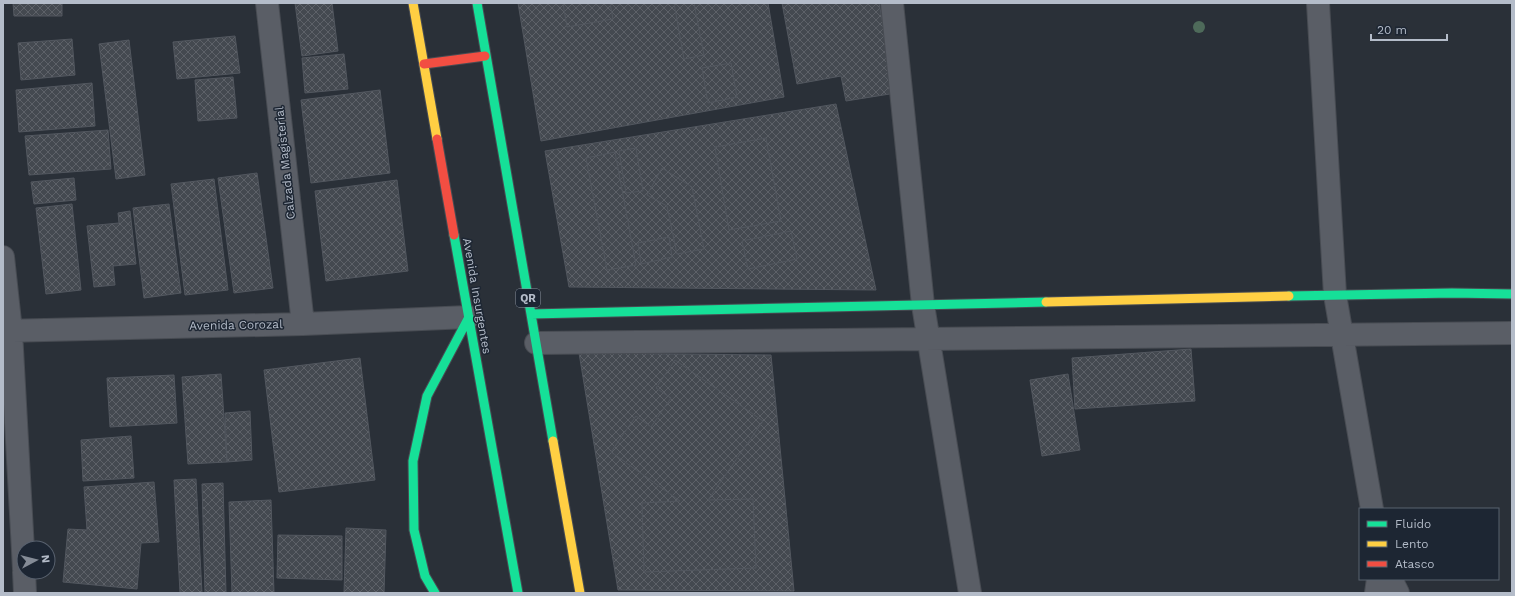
<svg xmlns="http://www.w3.org/2000/svg" width="1515" height="596" viewBox="0 0 1515 596" font-family="'Work Sans',sans-serif">
<style>
.building{fill:url(#building-cross-hatch);stroke:#52575f}
.lines{fill:none;stroke-linecap:round;stroke-linejoin:round}
.street-casing{stroke:#484c53;stroke-width:24}
.fast-casing{stroke:#484c53;stroke-width:11}
.slow-casing{stroke:#484c53;stroke-width:11}
.jam-casing{stroke:#484c53;stroke-width:11}
.street{stroke:#5a5e66;stroke-width:22}
.fast{stroke:#16e098;stroke-width:9}
.slow{stroke:#ffcf43;stroke-width:9}
.jam{stroke:#f24e42;stroke-width:9}
.tree{fill:#4e6a5a}
.labels{text-anchor:middle;dominant-baseline:central;stroke-width:3;stroke-linejoin:round;paint-order:stroke}
.shield{fill:#1d2633;stroke:#878f9c;stroke-width:1}
.shield-label{font-size:11px;font-weight:bold;fill:#b4bcc9}
.street-label{font-size:12px;fill:#b4bcc9;stroke:#1d2633}
</style>
<defs>
<pattern id="building-cross-hatch" width="8" height="8" patternUnits="userSpaceOnUse"><rect width="8" height="8" fill="#444950"/><path d="M0 0l8 8M0 8l8-8" fill="none" stroke="#5d6168"/></pattern>
</defs>
<rect width="100%" height="100%" fill="#2a3038"/>
<!-- building -->
<path class="building" d="M13 3H62V16H14Z
M295 3H332L338 51 302 56Z
M518 3H768L784 97 541 141Z
M563 3H610L613 19 567 27Z
M674 3H694L704 55 684 59Z
M782 3H879L896 93 846 101 841 76 797 84Z
M235 36 240 73 177 79 173 42Z
M72 39 75 75 21 80 18 43Z
M129 40 145 175 116 179 99 44Z
M344 54 348 89 305 93 302 58Z
M731 63 737 97 708 103 702 68Z
M233 77 237 118 198 121 195 80Z
M92 83 95 126 19 132 16 90Z
M380 90 390 173 311 183 301 100Z
M836 104 876 290 569 287 545 151Z
M108 130 111 169 29 175 25 136Z
M766 138 781 221 729 230 715 147Z
M636 148 643 191 626 193 619 151Z
M615 152 636 265 607 270 586 158Z
M662 168 692 187 704 249 677 254 667 206 647 195Z
M257 173 273 288 234 293 218 178Z
M74 178 76 200 34 204 31 182Z
M214 179 228 290 185 295 171 184Z
M397 180 408 271 326 281 315 191Z
M72 204 81 290 46 294 36 208Z
M169 204 181 293 144 298 133 208Z
M130 211 136 264 113 266 115 285 94 287 87 226 119 223 118 213Z
M791 231 797 259 748 269 742 241Z
M669 237 672 257 641 264 638 243Z
M1191 349 1195 401 1075 409 1072 358Z
M579 353 771 355 794 591 618 590Z
M360 358 375 480 279 492 264 370Z
M675 360 763 421 708 500 753 499 756 568 644 572 642 503 680 501 611 452 636 416 651 427 671 398 656 388Z
M221 374 227 462 188 464 182 377Z
M1068 374 1080 450 1042 456 1030 380Z
M174 375 177 423 110 427 107 378Z
M250 411 252 460 227 462 225 413Z
M131 436 134 478 83 481 81 440Z
M196 479 202 593H180L174 480Z
M154 482 159 542 141 543 137 589 63 582 68 529 87 530 84 487Z
M223 483 226 593H205L202 484Z
M271 500 274 593H232L229 502Z
M346 528 386 530 384 593H344Z
M278 535 342 536V580L277 578Z"/>
<g class="lines">
<!-- street casing -->
<g class="street-casing">
<path id="street" d="M267 3 303 324
M892 3 923 305 970 593
M1318 3 1335 295 1372 509
M3 257 11 331 24 569
M3 331 303 324 469 317
M536 343 1512 333
M24 572 25 593
M1391 579 1398 593
M1376 593 1378 579"/>
</g>
<!-- fast casing -->
<g class="fast-casing">
<path id="fast" d="M477 3 553 441
M454 235 518 593
M1289 296 1452 293 1512 294
M531 314 1046 302
M435 593 425 576 414 530 413 461 427 396 469 317"/>
</g>
<!-- slow casing -->
<g class="slow-casing">
<path id="slow" d="M413 3 437 139
M1046 302 1289 296
M553 441 580 593"/>
</g>
<!-- jam casing -->
<g class="jam-casing">
<path id="jam" d="M424 64 485 56
M437 139 454 235"/>
</g>
<!-- street -->
<use href="#street" class="street"/>
<!-- fast -->
<use href="#fast" class="fast"/>
<!-- slow -->
<use href="#slow" class="slow"/>
<!-- jam -->
<use href="#jam" class="jam"/>
</g>
<!-- trees -->
<circle class="tree" cx="1199" cy="27" r="6"/>
<g class="labels">
<!-- shield labels -->
<rect class="shield" x="516" y="289" width="24" height="18" rx="3"/>
<g class="shield-label">
<text x="528" y="298">QR</text>
</g>
<!-- street labels -->
<g class="street-label">
<text transform="translate(285 163) rotate(-96)">Calzada Magisterial</text>
<text transform="translate(477 296) rotate(80)">Avenida Insurgentes</text>
<text transform="translate(236 325) rotate(-1)">Avenida Corozal</text>
</g>
</g>
<!-- border -->
<rect width="1515" height="596" fill="none" stroke="#b4bcc9" stroke-width="8"/>
<!-- legend -->
<rect x="1359" y="508" width="140" height="72" fill="#1d2633" stroke="#59626f"/>
<rect x="1367" y="521" width="20" height="6" fill="#16e098" stroke="#59626f"/>
<text x="1395" y="528" font-size="12" fill="#b4bcc9">Fluido</text>
<rect x="1367" y="541" width="20" height="6" fill="#ffcf43" stroke="#59626f"/>
<text x="1395" y="548" font-size="12" fill="#b4bcc9">Lento</text>
<rect x="1367" y="561" width="20" height="6" fill="#f24e42" stroke="#59626f"/>
<text x="1395" y="568" font-size="12" fill="#b4bcc9">Atasco</text>
<!-- north arrow -->
<g transform="translate(36 560) rotate(83)"><circle r="19" fill="#1d2633" stroke="#59626f"/>
<path d="M0-3L7 15L0 10L-7 15Z" fill="#848b96"/>
<text y="-6" font-size="11" font-weight="bold" text-anchor="middle" fill="#b4bcc9">N</text>
</g>
<!-- scale -->
<path d="M1371 34v6h76v-6" fill="none" stroke="#b4bcc9" stroke-width="2"/>
<text x="1377" y="34" font-size="12" fill="#b4bcc9" stroke="#1d2633" stroke-width="3" paint-order="stroke">20 m</text>
</svg>
